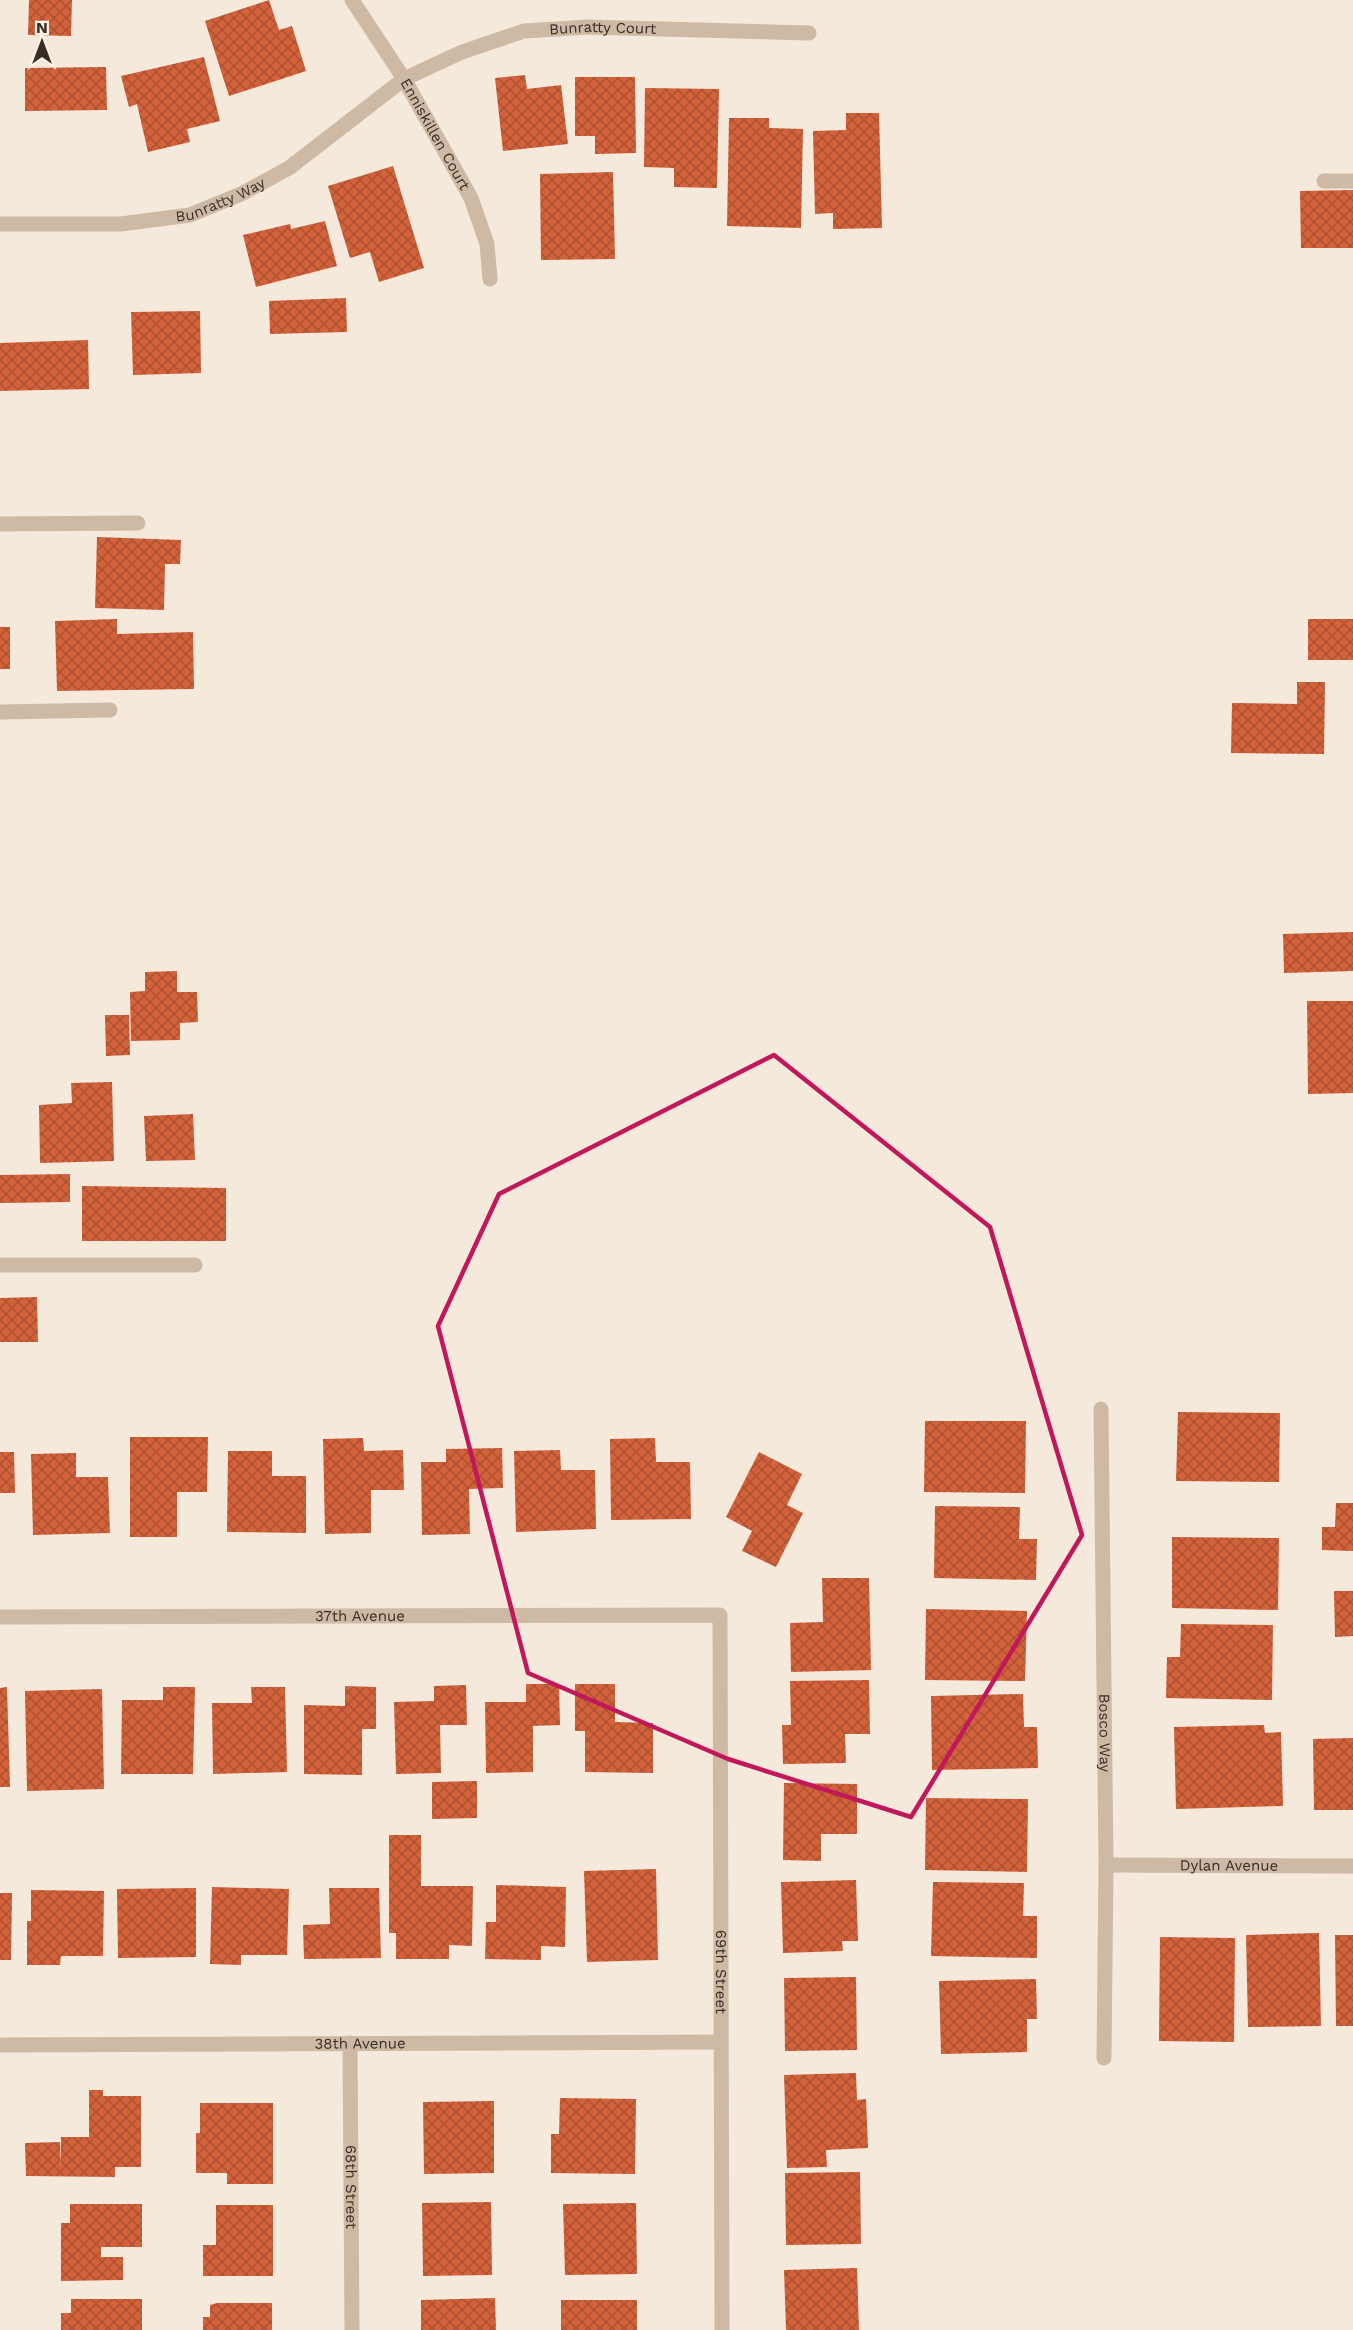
<svg xmlns="http://www.w3.org/2000/svg" width="1353" height="2330" viewBox="0 0 1353 2330" font-family="'Work Sans',sans-serif">
<style>
.building{fill:url(#building-cross-hatch)}
.lines{fill:none;stroke-linecap:round;stroke-linejoin:round}
.service{stroke:#ceb9a5;stroke-width:15}
.minor{stroke:#ceb9a5;stroke-width:15}
.marked{fill:none;stroke:#c2185b;stroke-width:4.5;stroke-linejoin:round}
.labels{text-anchor:middle;dominant-baseline:central;stroke-width:5;stroke-linejoin:round;paint-order:stroke}
.street-label{font-size:15px;fill:#392d27;stroke:#fbf3e8}
</style>
<defs>
<pattern id="building-cross-hatch" width="8" height="8" patternUnits="userSpaceOnUse" patternTransform="scale(1.5)"><rect width="8" height="8" fill="#d3623b"/><path d="M0 0l8 8M0 8l8-8" fill="none" stroke="#ac5132"/></pattern>
</defs>
<rect width="100%" height="100%" fill="#f5e9db"/>
<!-- building -->
<path class="building" d="M29 0H72L71 36 28 35Z
M269 0 279 30 292 26 306 71 229 96 205 21Z
M204 57 220 121 187 129 190 142 148 152 137 104 129 107 121 76Z
M106 67 107 110 25 111V68Z
M525 75 527 89 561 85 568 144 503 151 495 78Z
M575 77H635L636 153 595 154V136H575Z
M645 88 719 89 717 188 674 187V168L644 167Z
M846 113H879L882 228 833 229V213L815 214 813 131 846 130Z
M729 118H769V128L803 129 801 228 727 226Z
M393 166 424 268 379 282 370 252 350 258 328 186Z
M613 172 615 259 541 260 540 174Z
M1353 190V248H1301L1300 191Z
M325 221 337 266 256 287 243 235 290 224 291 229Z
M346 298 347 332 270 334 269 301Z
M200 311 201 373 133 375 131 312Z
M88 340 89 389 0 391V343Z
M97 537 181 540 180 564H165L164 610 95 608Z
M117 619V634L193 632 194 689 57 691 55 621Z
M1308 619H1353V660H1308Z
M0 627H10V669H0Z
M1297 682H1325L1324 754 1231 753 1232 703 1297 704Z
M1353 932V971L1284 973 1283 934Z
M177 971V992H197L198 1022 180 1023V1040L131 1041 130 992 145 991V972Z
M1307 1001H1353V1093L1308 1094Z
M105 1015H129L130 1055 106 1056Z
M112 1082 114 1161 40 1163 39 1105 72 1103 71 1083Z
M193 1114 195 1160 146 1161 144 1116Z
M70 1174V1202L0 1203V1175Z
M82 1186 226 1188V1241H82Z
M37 1297 38 1342H0V1298Z
M1178 1412 1280 1413 1279 1482 1176 1481Z
M925 1421H1026L1025 1493 924 1492Z
M130 1437H208L207 1492H177V1537H130Z
M363 1438 364 1451 403 1450 404 1490H371V1533L325 1534 323 1439Z
M655 1438 656 1462H690L691 1519 611 1520 610 1439Z
M502 1448 503 1488 469 1489 470 1534 422 1535 421 1462H446V1449Z
M560 1450 561 1470H595L596 1529 516 1532 514 1451Z
M228 1451H272V1476H306V1533L227 1532Z
M0 1452H14L15 1493H0Z
M759 1452 802 1474 787 1505 803 1513 776 1567 742 1551 752 1531 726 1517Z
M76 1453V1477H108L110 1533 33 1535 31 1454Z
M1336 1503H1353V1551L1322 1550V1527H1335Z
M935 1506 1020 1507 1019 1539H1037L1036 1580 934 1578Z
M1172 1537 1279 1538 1278 1610 1172 1608Z
M822 1578H869L871 1670 791 1672 790 1623 823 1622Z
M1334 1591H1353V1636L1335 1637Z
M926 1609 1027 1611 1025 1681 925 1680Z
M1181 1624 1273 1625 1272 1700 1166 1698 1167 1657H1180Z
M869 1680 870 1734H845L846 1763 783 1764 782 1725H791L790 1681Z
M526 1684H559L560 1725 533 1726V1772L486 1773 485 1702H526Z
M575 1684H615V1722L653 1723V1773L585 1772V1731H575Z
M466 1685 467 1725H440L441 1773 396 1774 394 1702 434 1701V1686Z
M345 1686 376 1687V1729H362V1775L304 1774V1705L345 1706Z
M7 1687 10 1787H0V1688Z
M163 1687H195L193 1774H121L122 1700H163Z
M251 1687H285L287 1772 213 1774 212 1703H252Z
M102 1689 104 1789 27 1791 25 1691Z
M1023 1694 1024 1727H1037L1038 1768 932 1770 931 1696Z
M1264 1725 1265 1733 1281 1732 1283 1806 1176 1809 1174 1727Z
M1353 1738V1810H1314L1313 1739Z
M477 1781V1818L432 1819V1782Z
M784 1783 857 1784V1834H821V1861L783 1860Z
M926 1798 1028 1799 1027 1872 925 1870Z
M389 1835H421V1886H473L472 1946 449 1945V1959H396V1933H389Z
M656 1869 658 1960 587 1962 584 1871Z
M856 1880 858 1941H842L843 1951 783 1953 781 1882Z
M933 1882 1024 1883 1023 1916H1037V1958L931 1956Z
M496 1885 566 1887 565 1947 541 1946V1960L485 1959 486 1922H496Z
M212 1887 289 1889 287 1955H241V1965L210 1964Z
M196 1888V1957L118 1958 117 1889Z
M329 1888H379L381 1958 304 1959 303 1925 330 1924Z
M31 1890 104 1891 103 1956H61L60 1965H27V1921H31Z
M0 1893H12L11 1960H0Z
M1319 1933 1321 2026 1248 2027 1246 1935Z
M1335 1935H1353V2026H1336Z
M1160 1937 1235 1938 1234 2042 1159 2041Z
M856 1977 857 2050 785 2051 784 1978Z
M1036 1979 1037 2019H1027V2052L941 2054 939 1981Z
M856 2073 857 2100 866 2099 868 2148 826 2150 827 2167 787 2168 784 2075Z
M89 2090H103V2096H141V2167H115V2177L26 2176 25 2143 60 2142 61 2167V2137H89Z
M560 2098 636 2099 635 2174 551 2173V2134H559Z
M494 2101V2173L424 2174 423 2102Z
M200 2103H273V2184H227V2173H196V2133H200Z
M860 2172 861 2244 786 2245 785 2173Z
M491 2202 492 2275 423 2276 422 2203Z
M636 2203 637 2274 565 2275 563 2204Z
M70 2204H142V2247H101V2257H123V2280L61 2281V2223H70Z
M216 2205H273V2276H203V2245H216Z
M857 2268 859 2330H786L784 2270Z
M495 2298 496 2330H421V2300Z
M71 2299H142V2330H61V2313H71Z
M561 2300H637V2330H561Z
M217 2303H272V2330H203V2317H210V2305Z"/>
<g class="lines">
<!-- service -->
<path class="service" d="M1324 181H1353
M0 524 138 523
M0 712 110 710
M0 1265H195"/>
<!-- minor -->
<g class="minor">
<path id="s1" d="M352 0 404 79 471 198 487 244 490 279"/>
<path id="s2" d="M0 224H121L190 215 241 194 289 168 404 79 462 52 524 31 588 27 809 33"/>
<path id="s3" d="M1101 1409 1106 1865 1104 2058"/>
<path id="s4" d="M0 1617 720 1615 722 2330"/>
<path id="s5" d="M1106 1865 1353 1866"/>
<path id="s6" d="M350 2043 352 2330"/>
<path id="s7" d="M0 2045 721 2042"/>
</g>
</g>
<!-- marked area -->
<path class="marked" d="M774 1055 990 1227 1082 1535 911 1817 728 1759 528 1673 438 1326 499 1194Z"/>
<g class="labels">
<!-- street labels -->
<g class="street-label">
<text stroke="none"><textPath href="#s2" startOffset="654">Bunratty Court</textPath></text>
<text stroke="none"><textPath href="#s1" startOffset="158">Enniskillen Court</textPath></text>
<text stroke="none"><textPath href="#s2" startOffset="224">Bunratty Way</textPath></text>
<text stroke="none"><textPath href="#s4" startOffset="360">37th Avenue</textPath></text>
<text stroke="none"><textPath href="#s3" startOffset="324">Bosco Way</textPath></text>
<text stroke="none"><textPath href="#s5" startOffset="123">Dylan Avenue</textPath></text>
<text stroke="none"><textPath href="#s4" startOffset="1077">69th Street</textPath></text>
<text stroke="none"><textPath href="#s7" startOffset="360">38th Avenue</textPath></text>
<text stroke="none"><textPath href="#s6" startOffset="144">68th Street</textPath></text>
</g>
</g>
<!-- north arrow -->
<g transform="translate(42 42)" stroke="#fbf3e8" stroke-width="4.5" paint-order="stroke">
<path d="M0-4.5L10 22L0 15L-10 22Z" fill="#392d27"/>
<text y="-9" font-size="16" font-weight="bold" text-anchor="middle" fill="#392d27">N</text>
</g>
</svg>
